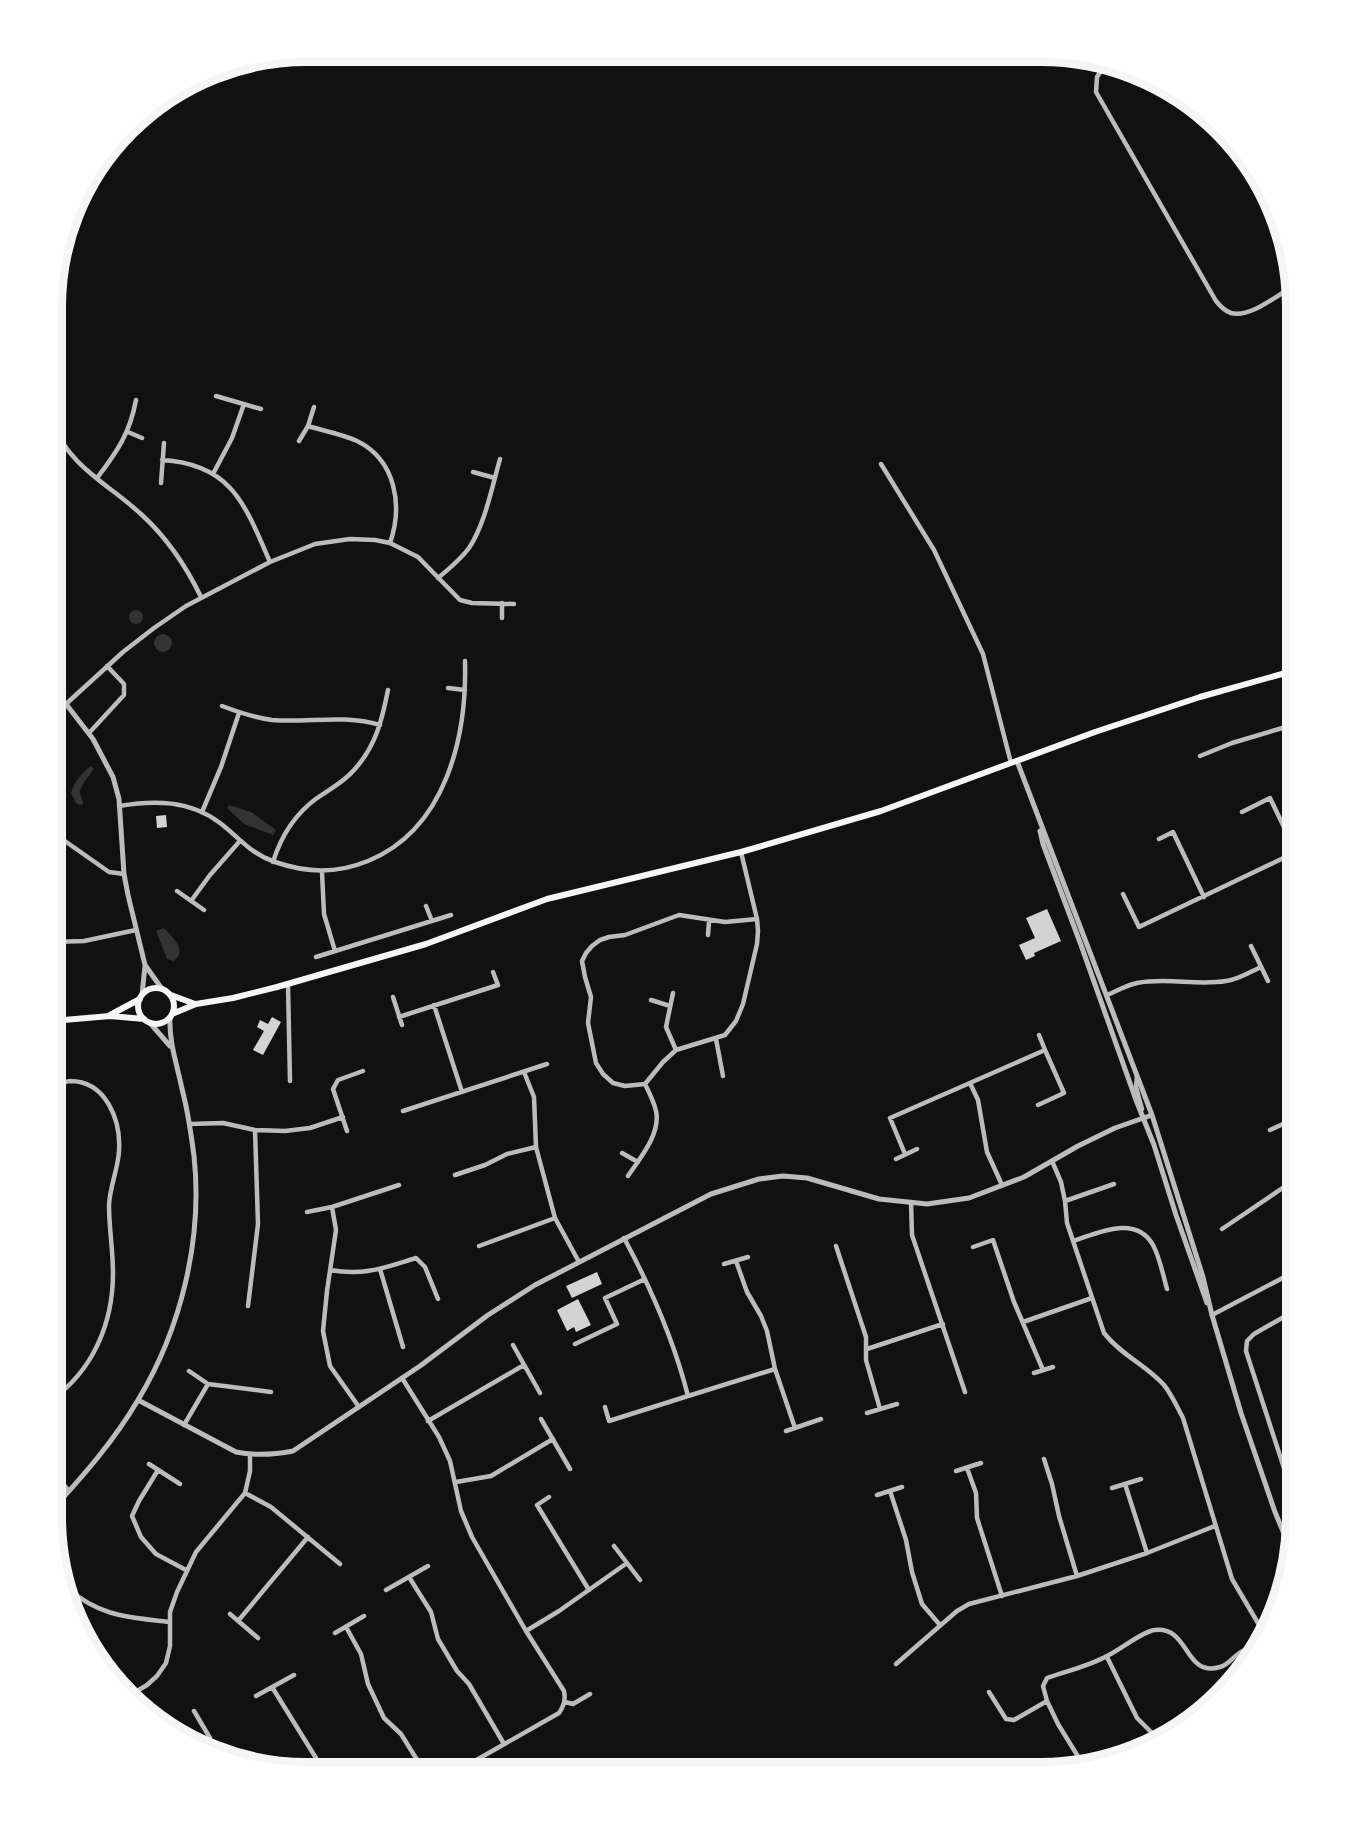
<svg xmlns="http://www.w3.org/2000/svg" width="1347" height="1824" viewBox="0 0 1347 1824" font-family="'Asap Condensed',sans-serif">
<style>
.water{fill:#333}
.building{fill:#d3d3d3}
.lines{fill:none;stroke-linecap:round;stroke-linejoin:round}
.minor{stroke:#bcbcbc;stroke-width:4.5}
.tertiary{stroke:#bcbcbc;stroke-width:5}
.secondary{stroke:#f5f5f5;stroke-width:6}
.rim{fill:none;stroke:#f5f5f5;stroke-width:8}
</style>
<rect width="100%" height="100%" fill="#111"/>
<!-- water -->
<path class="water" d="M129 617a7 7 0 1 1 14 0a7 7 0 1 1-14 0Z
M154 643a9 9 0 1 1 18 0a9 9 0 1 1-18 0Z
M91 766 94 769C90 775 79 786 80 794 81 797 83 800 83 804L80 805 76 803 71 793C74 782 82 772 91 766Z
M229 805 251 812 276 830 273 835 244 824 227 808Z
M164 928C172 937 188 950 174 961L167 959 156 931Z"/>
<!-- building -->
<path class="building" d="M166 815 167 827 157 828 156 816Z
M1047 909 1061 941 1034 953 1035 956 1026 960 1019 945 1035 938 1026 918Z
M272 1017 281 1022 263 1055 253 1050 264 1031 257 1027 260 1020 268 1024Z
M597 1272 602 1284 572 1298 566 1286Z
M578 1299 591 1325 576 1332 574 1327 567 1331 557 1310Z"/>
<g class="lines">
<!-- minor -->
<path class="minor" d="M1105 65 1097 77 1096 92 1216 301C1220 306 1225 311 1231 313 1250 318 1276 296 1292 287
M216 396 261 409
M53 423C67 465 111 486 142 515 167 538 186 566 201 597
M308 426C324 431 342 434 357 441 396 460 403 506 390 543
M128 432 142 438
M299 441 308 426 314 407
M162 460C232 464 245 505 270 562
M881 464 934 550 983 654 1011 763
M473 472 495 478
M213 474 232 438 244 404
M97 478C117 452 130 433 136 400
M161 483 164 443
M438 578C449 569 460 560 469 548 485 524 492 487 500 459
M502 618V603
M448 688 465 690
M52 690 66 704 123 652 154 628 186 606 270 562 315 544 350 539 375 540 390 543 418 557 460 600 472 603 514 604
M222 706C238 712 255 718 272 720 310 723 342 714 380 725
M89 733 124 695V684L107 666
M1200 756 1232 743 1296 724
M119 806C154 800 190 800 220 823 240 838 249 853 275 862 307 873 336 874 368 861 446 829 467 737 465 661
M202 812 221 767 239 713
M1242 812 1270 798 1296 852
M52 832 109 872 124 874
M1159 839 1173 832 1204 897
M741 852 757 919 758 931 757 944 743 1004 736 1021 725 1035 676 1050 663 1062 645 1084 625 1086 613 1083 603 1074 596 1063 588 1023 591 997 585 977 582 961 586 953 592 946 600 940 609 937 625 935 679 915 725 922 757 919
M273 862C281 836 295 814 317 798 330 789 344 782 354 770 376 746 382 720 388 690
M322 872 324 914 335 951
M177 891 204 910
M1123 894 1139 927 1296 852
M191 901 210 875 239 842
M426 906 432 921
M708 935 709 921
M52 942 84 941 136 930
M1251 946 1268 981
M316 957 451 915
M288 985 290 1081
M673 993 666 1027 676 1050
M1107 995C1117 991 1127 985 1137 983 1167 977 1197 986 1226 981 1238 980 1250 972 1261 967
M393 997 402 1025
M651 1000 670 1006
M434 1005 462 1092
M399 1017 498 985 493 972
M1039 1035 1045 1050
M716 1039 723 1076
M524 1072 534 1097 536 1147 555 1218 579 1262
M1137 1076 1136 1087 1142 1109
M970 1083 978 1100 987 1152 1002 1185
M403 1111 547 1064
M190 1124 223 1123 255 1130 285 1131 310 1128 343 1117
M1270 1130 1292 1120 1296 1125
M347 1131 333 1089 338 1080 363 1071
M622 1153 638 1162
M905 1154 890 1118 1045 1050 1064 1093 1038 1105
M896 1159 917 1149
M1052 1161 1061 1182 1065 1201 1067 1223 1104 1333C1121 1355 1146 1365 1164 1385 1172 1395 1177 1407 1183 1418L1232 1579 1265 1635
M455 1175 485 1165 507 1154 536 1147
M628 1176C640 1158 661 1134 656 1111 654 1102 649 1092 645 1084
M1065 1201 1114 1184
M911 1202 912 1235 965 1392
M332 1207 336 1230 327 1291 323 1331 330 1366 359 1407
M307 1212 332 1207 399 1185
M1222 1229 1296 1179
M624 1238C651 1288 674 1341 688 1396L775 1369
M1073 1241C1098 1233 1136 1214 1153 1245 1160 1258 1163 1275 1167 1289
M479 1246 555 1218
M836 1246 866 1337V1360L880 1409
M973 1247 993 1240 1014 1302 1043 1370
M736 1261 747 1292 761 1316 767 1331 775 1369 795 1428
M724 1264 748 1257
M380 1269 403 1347
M330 1270C365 1276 383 1268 416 1258L425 1267 438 1299
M248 1306 258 1224 255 1130
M1212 1315 1296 1271
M1023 1322 1092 1298
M575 1344 617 1324 605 1298 645 1279
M513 1345 540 1393
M867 1349 943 1324
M189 1371 208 1384 271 1392
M1034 1373 1053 1367
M402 1378 439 1437 450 1461 461 1511 472 1537 526 1631 564 1691C566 1700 564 1706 559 1713L457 1771
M51 1400C93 1371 113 1323 113 1273 113 1250 109 1228 109 1205 110 1186 118 1169 119 1151 121 1120 106 1081 70 1081 64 1082 57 1084 52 1085
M605 1407 609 1421 688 1396
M867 1413 897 1404
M541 1419 570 1469
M428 1421 524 1365
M184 1425 208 1384
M786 1431 821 1419
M1044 1459 1052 1484 1059 1516 1077 1576
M149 1464 180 1484
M967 1468 976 1493 977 1518 1002 1596
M51 1470 69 1491
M158 1470 139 1501 132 1516 141 1537 156 1554 186 1570
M956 1471 981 1463
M456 1482 491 1476 553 1439
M1125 1484 1147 1553
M1112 1488 1141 1479
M890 1491 906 1540 912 1572 922 1604 940 1625
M245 1493 271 1507 340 1564
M877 1495 902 1487
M549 1497 537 1505 589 1590
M1295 1502 1246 1351 1247 1341 1254 1334 1296 1310
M614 1546 640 1580
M409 1577 431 1612 438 1639 457 1671 469 1684 504 1744
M67 1588C101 1617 128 1617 169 1622
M386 1590 428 1566
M230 1614 258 1638
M238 1621 308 1537
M346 1627 361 1654 368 1684 384 1718 401 1734 424 1771
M526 1631 559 1611 627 1563
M335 1633 364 1616
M1107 1657 1137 1718 1160 1741
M896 1664 957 1611 969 1604 1077 1576 1147 1553 1215 1526
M272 1687 324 1771
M989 1692 1006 1719 1014 1720 1047 1701
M256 1696 294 1675
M127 1697 147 1685 157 1676 166 1663 170 1646V1612L177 1592 196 1552 245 1493 250 1471V1455
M565 1702 573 1704 590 1694
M194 1711 210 1738 200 1743
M1154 1746 1174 1726
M1082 1763 1058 1724 1047 1701 1043 1686 1047 1678C1067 1671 1089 1666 1107 1656 1120 1650 1143 1631 1155 1630 1190 1626 1184 1678 1220 1667 1228 1665 1232 1658 1238 1654 1246 1648 1255 1645 1262 1640"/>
<!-- tertiary -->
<path class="tertiary" d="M66 704 93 739 113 777 119 799 124 874 128 895 145 965 162 989
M1017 761 1152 1115 1203 1277 1212 1315 1241 1413 1275 1512 1292 1553
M1040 831 1043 844 1081 945 1136 1100 1154 1145 1176 1215 1207 1303
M142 995 145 966
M150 1023 170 1046
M138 1400 236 1452C256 1456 273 1455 293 1451L420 1366 488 1315 535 1285 711 1194 759 1179 783 1176 807 1178 879 1199 927 1204 969 1198 1024 1177 1078 1146 1115 1128 1152 1115
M51 1511C83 1476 114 1441 138 1400 181 1329 203 1239 194 1156 191 1133 188 1111 182 1089 177 1064 169 1043 170 1018"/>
<!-- secondary -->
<path class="secondary" d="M138 1006a18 18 0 1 1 36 0a18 18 0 1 1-36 0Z
M171 995 195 1004
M172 1014 196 1004 233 998 277 987 426 944 547 899 741 852 881 811 1095 732 1200 697 1296 670
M110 1015 140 999
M52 1021 110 1016 144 1019"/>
</g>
<!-- crop -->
<path d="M0 0H1347V1824H0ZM307 62H1041A245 245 0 0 1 1286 307V1517A245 245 0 0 1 1041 1762H307A245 245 0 0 1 62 1517V307A245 245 0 0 1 307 62Z" fill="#fefefe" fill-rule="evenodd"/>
<path class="rim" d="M307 62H1041A245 245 0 0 1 1286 307V1517A245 245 0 0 1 1041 1762H307A245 245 0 0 1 62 1517V307A245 245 0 0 1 307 62Z"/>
</svg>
